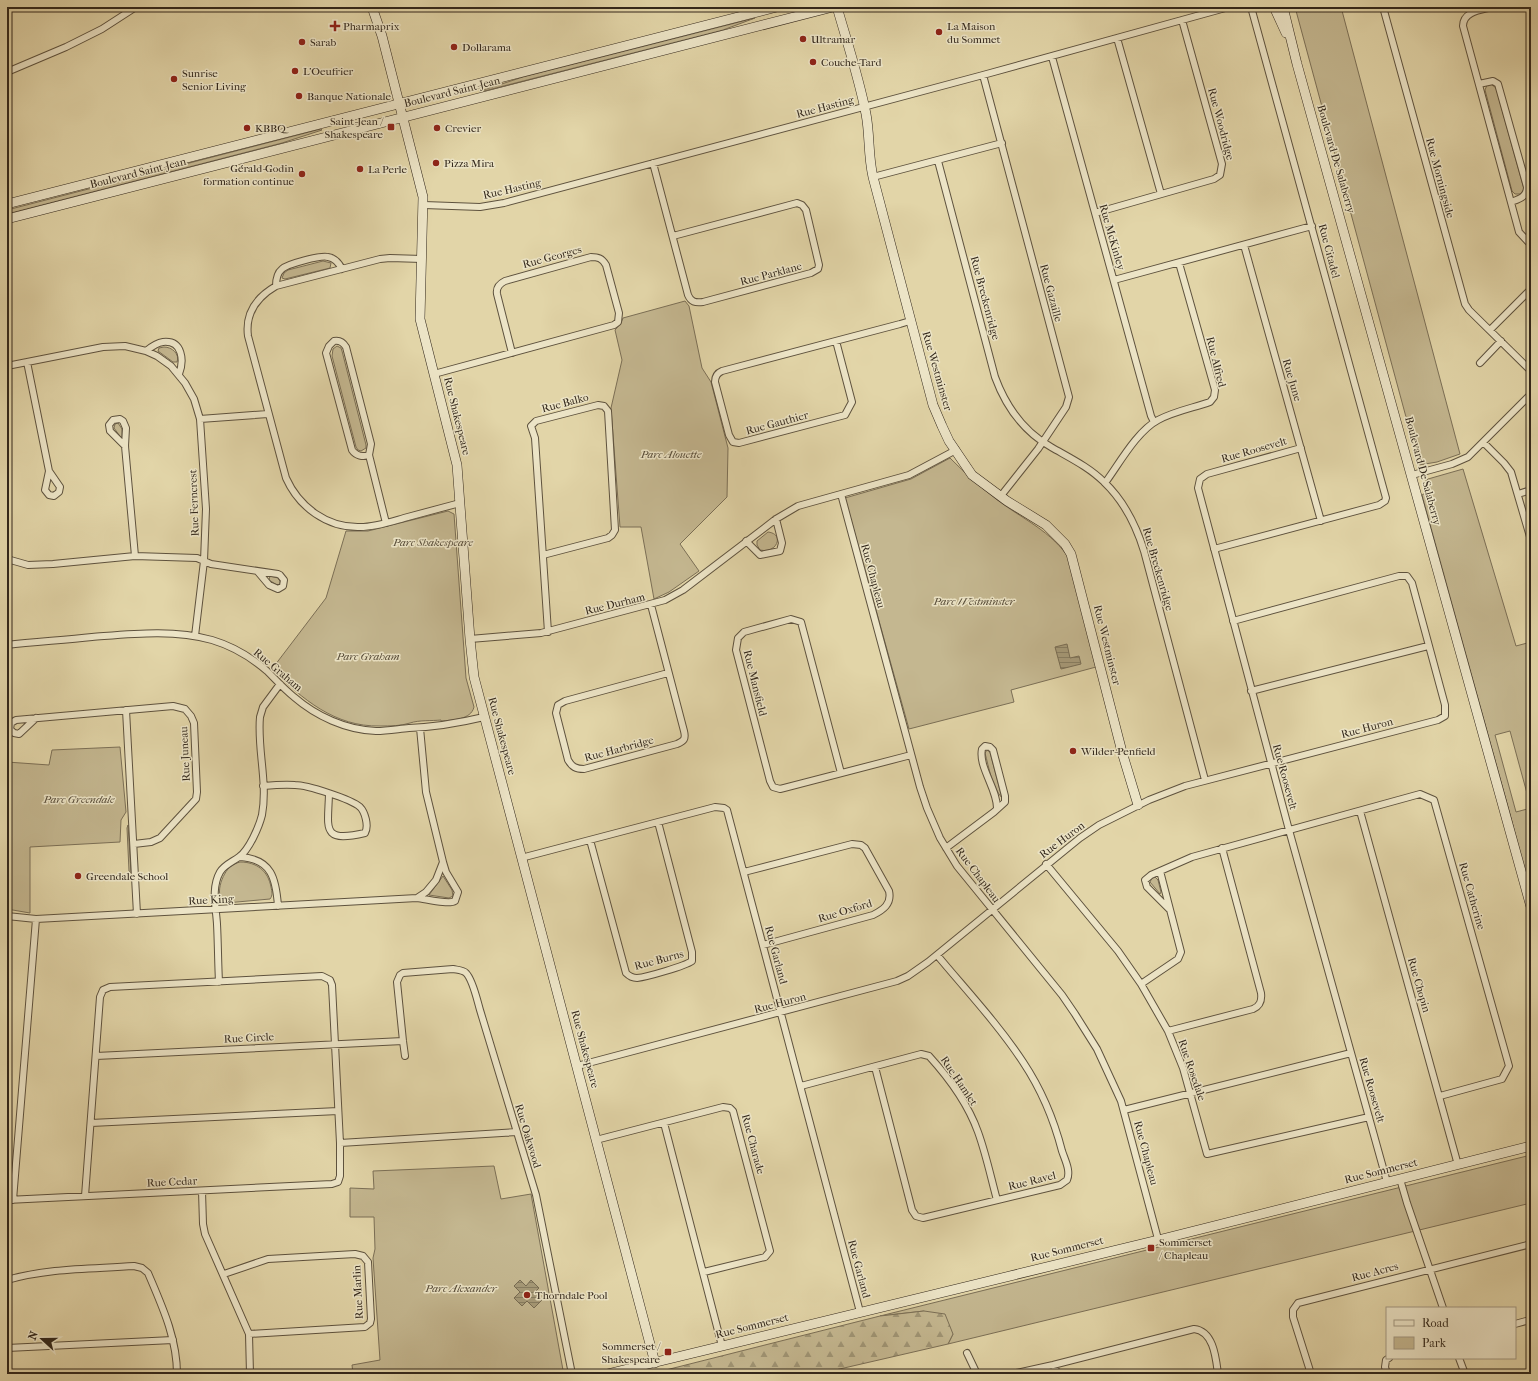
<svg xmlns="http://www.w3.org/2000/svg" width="1538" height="1381" viewBox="0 0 1538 1381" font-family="'IM FELL French Canon',serif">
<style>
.green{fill:#c4b790;stroke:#7b6f56;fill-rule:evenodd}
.forest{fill:url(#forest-firs);stroke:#7b6f56}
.water{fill:url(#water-rules);stroke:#786c53}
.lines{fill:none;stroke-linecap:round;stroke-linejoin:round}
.street-casing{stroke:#5e523e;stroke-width:8}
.secondary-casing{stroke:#32271b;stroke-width:10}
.street{stroke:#ece4c6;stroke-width:6}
.secondary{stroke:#ece4c6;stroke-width:9}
.poi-dot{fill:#8f2418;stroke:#ece4c6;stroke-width:1.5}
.labels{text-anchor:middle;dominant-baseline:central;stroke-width:3;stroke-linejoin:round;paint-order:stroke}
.poi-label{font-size:11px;fill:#32271b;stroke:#ece4c6;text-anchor:start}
.street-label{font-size:11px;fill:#32271b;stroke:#ece4c6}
.park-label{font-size:11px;font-style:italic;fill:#564b38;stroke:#ece4c6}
</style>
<defs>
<pattern id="forest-firs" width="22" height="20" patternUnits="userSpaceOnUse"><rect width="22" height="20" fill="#c4b790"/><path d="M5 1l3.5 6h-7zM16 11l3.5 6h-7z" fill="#a09575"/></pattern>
<pattern id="water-rules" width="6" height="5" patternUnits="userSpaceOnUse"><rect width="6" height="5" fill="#a69a78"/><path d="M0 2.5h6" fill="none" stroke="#887e62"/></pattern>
</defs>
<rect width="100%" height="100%" fill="#e2d5a8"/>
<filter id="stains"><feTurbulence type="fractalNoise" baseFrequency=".005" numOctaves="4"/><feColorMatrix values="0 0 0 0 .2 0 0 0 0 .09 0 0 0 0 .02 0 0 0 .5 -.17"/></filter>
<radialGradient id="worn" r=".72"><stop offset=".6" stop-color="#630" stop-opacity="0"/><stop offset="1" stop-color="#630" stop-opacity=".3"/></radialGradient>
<!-- green -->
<path class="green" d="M1295 7H1341L1460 454 1437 462 1419 465Z
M755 18 723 30 480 92V91L523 77Z
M1491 84 1496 88 1524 189 1522 192 1520 194H1515L1512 191 1485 90 1487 85Z
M321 129 322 130 282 143 7 214V210Z
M323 261 331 263 330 268 285 279 282 278 284 273 288 270Z
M685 301 689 306 702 368 711 382 728 448 727 497 680 544 699 571 669 592 654 599 641 527H620L611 408 622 360 615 330 621 323 623 318Z
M337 346 341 348 342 351 366 445V448L361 451 358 450 356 447 332 356 333 349Z
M164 347C172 347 180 354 177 362H173L158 351 159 348Z
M118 423 122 429V439L114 428 115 424Z
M950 458C965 473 980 487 996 499 1022 519 1052 531 1070 560L1096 667 1011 690 1014 702 909 729 845 498 911 479Z
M1463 469 1516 646 1531 642V895L1510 814 1422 495 1427 492V488L1423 483 1428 479ZM1510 731 1531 808 1516 812 1495 735Z
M448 511 454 514 466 678 474 707C471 720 452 720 441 721V720C431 721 419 720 410 723 401 726 390 726 380 726 335 727 302 699 272 669L326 598 346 531H368Z
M768 532C785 534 777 554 760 550L757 545V541Z
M270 576 278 578 280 581V584L277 585 269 580Z
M120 747 126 812 121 820 120 842 30 847V913L7 909V762L49 765 52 750Z
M987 750 990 752 1002 798C992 787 989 768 985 753Z
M128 825 131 873 129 871 127 828Z
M240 862C257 862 268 871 271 887 272 892 273 895 270 899L226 903C213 898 222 873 231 866 234 864 237 863 240 862Z
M443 876 452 890 453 896 449 898 429 895Z
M1155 877 1158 880 1161 892 1160 894 1150 882 1152 878Z
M1531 1155V1203L948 1344 953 1334 924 1311 880 1316Z
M494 1166 501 1199 531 1194 563 1370 522 1374H353L352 1365 380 1360 373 1258 375 1249 374 1217H350V1188L374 1189 373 1171Z"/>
<!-- forest -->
<path class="forest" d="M924 1311 945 1314 953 1334 948 1344 818 1374H650L880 1316Z"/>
<!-- water -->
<path class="water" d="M1067 644 1070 658 1079 656 1081 664 1061 669 1055 647Z
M520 1280 526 1286 531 1280 539 1288 534 1293 542 1300 534 1308 527 1301 522 1306 514 1298 520 1292 514 1286Z"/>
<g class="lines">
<!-- street casing -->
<g class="street-casing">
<path id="street" d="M1383 7 1465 304 1469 310 1531 371
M1493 7C1482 10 1463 11 1463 26L1519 232 1531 245
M1117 38 1161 194
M1052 57 1151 416 1154 422
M7 72 66 47 102 29 136 7
M983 75 1069 397 1066 407 1038 449 1000 497
M1479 84 1493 81 1498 84 1527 187C1527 197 1519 199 1511 202
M938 161 995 377C1006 407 1023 431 1051 447 1070 458 1089 467 1104 482 1124 501 1136 525 1144 551L1205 780
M653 163 688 295C691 302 695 303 703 302L811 273 818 269 819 265 806 210 802 205 797 203 673 236
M873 177 1002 143
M424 205 480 207 504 203 983 75 1229 7
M1095 213 1214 179 1220 175 1222 164 1182 20
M1244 245 1321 521
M422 259 390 258 380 259 276 286C257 297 245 313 248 336L286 478C299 507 327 528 360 527 375 527 390 522 404 518 423 513 442 508 460 503
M1114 280 1312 226
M276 286C276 280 277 273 282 269 287 264 321 255 328 257 335 258 339 263 342 269
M1490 330 1531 289
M836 341 852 402 845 415 739 443 733 442 729 435 715 382C715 377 717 373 722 371L900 324 910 321
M146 351C151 347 156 343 163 342 183 340 184 361 179 374
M27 362 49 471
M1480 363 1501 341
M7 366 103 347 125 346 146 351 157 356 171 366 185 383 194 399 200 419 206 509 204 561 195 636
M434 374 614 325 618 322 619 313 606 265C602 258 598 257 591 257L505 281C499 284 496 288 497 294L512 353
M200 419 268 414
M1484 443 1504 463 1511 472 1531 540
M125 446 110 431 109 425 113 420 120 419 123 421 126 428 125 446 135 556
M1301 448 1207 474 1200 479 1198 488 1289 830 1387 1182
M369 455C363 457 356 456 352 450L326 353 329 346 334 341C339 340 343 342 346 347L371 444 369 455 386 523
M49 471 60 487 59 492 54 496 49 495 45 490Z
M1412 475 1452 464 1468 457 1531 394
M1105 483C1119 464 1137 431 1158 420 1175 411 1193 408 1210 402L1214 397 1215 390 1179 263
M841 494 920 787 927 808 940 838 957 866 1062 995 1075 1014 1097 1049 1121 1101 1158 1239
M1518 494 1531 490
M746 541 760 555 780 551 782 543 776 519
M1214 549 1379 505 1385 501 1386 498 1251 7
M543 555 608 538 612 535 615 530 608 411 604 406 598 405 536 421 531 426 535 438 548 632
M7 559 28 565 53 564 135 556 197 558 211 564 278 574 280 575 284 580 283 586 278 589 269 585 258 572
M651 605 684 731C686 739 684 741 677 744L584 769C576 769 572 767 568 760L556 713 558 705 565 701 668 673
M470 639 541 633 665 600 683 590 776 519 798 506 909 475 956 450
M7 645C35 642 63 640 92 637 131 634 173 629 212 640 232 646 252 658 267 671 276 680 284 689 294 697 316 716 346 730 376 731 387 731 398 729 409 728 435 727 459 723 484 717
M1251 691 1428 646
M126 710 137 914
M36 718 19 734 14 733 10 729 11 723 16 720 173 706 185 709 191 716 194 723 197 792 196 799 160 838 151 842 134 844
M841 773 801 622 791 619 744 632 738 638 736 650 770 781 773 787 780 789 784 788 911 755
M263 786C274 785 285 784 295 785 307 785 351 799 360 807 365 812 369 826 365 833 321 843 328 829 329 794
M1360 811 1458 1165
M590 840 626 973C629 976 632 978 637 978 647 977 685 966 692 961V952L658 822
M946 848 994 812 1005 802V796L993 750 990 747 985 746 982 749C978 767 998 790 997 809
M240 857C272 859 276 879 278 906
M521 858 715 807 724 808 727 810 860 1312
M1046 864 1118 951 1141 984 1168 1031 1183 1068 1207 1154 1369 1117
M744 872 852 844 861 845 865 848 889 891C892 904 883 910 873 915L763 945
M417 898C426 899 449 905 455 901L458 892 446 872 443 862
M1170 910 1147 887 1145 880 1151 875 1192 857 1420 794 1434 800 1509 1066 1502 1079 1440 1096
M7 916 36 919 417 898 426 892 436 880 443 862 426 792 420 728
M219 982C218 962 218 943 217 924 216 907 211 888 220 872 224 865 232 862 239 857 249 850 259 827 262 815 268 782 257 749 260 717L263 707 280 684
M1141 984 1178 959 1181 952 1160 871
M1168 1031 1253 1009C1260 1006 1262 1001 1261 993L1222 848
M96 1056 403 1041
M405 1056 403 1041 397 982 400 975 403 973 453 969C458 970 463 970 466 973 473 980 477 1000 480 1010L536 1195 572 1374
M577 1066 897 981 908 976 928 962 1080 838 1099 825 1149 800 1185 786 1438 720 1445 716V705L1412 583 1407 576H1399L1233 621
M875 1067 912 1210 916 1216 923 1218 1060 1185 1067 1180C1071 1171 1065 1160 1062 1151 1054 1120 1041 1089 1023 1062 998 1024 966 990 937 955
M801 1086 921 1054 929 1056C949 1078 968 1104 978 1132 986 1154 991 1178 997 1200
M1124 1110 1351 1053
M91 1123 338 1111
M664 1123 722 1346
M596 1140 723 1107 730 1108 733 1111 770 1251 765 1257 704 1272
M340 1143 517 1132
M1400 1179 1407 1203 1443 1308
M202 1191 203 1224 205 1234 249 1334 250 1374
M7 1200 332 1184 338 1182 340 1176V1143L332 985 330 980 322 976 110 987 103 990 100 997 85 1196
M13 1200 36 919
M224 1274 268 1259 355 1254 363 1256 368 1262 371 1319 370 1323 365 1327 249 1334
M7 1280C48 1268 91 1269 134 1266L142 1268 148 1273C162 1306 177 1338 177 1374
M1515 1324 1526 1321H1531
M7 1348 173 1340
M967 1353 977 1374
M1459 1358 1465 1374
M1053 1365 1058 1374
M1012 1374 1053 1365 1194 1329C1214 1331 1216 1359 1218 1374
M1311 1374 1293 1317V1310L1298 1303 1531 1244
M1387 1374 1385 1367 1386 1360 1389 1358"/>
</g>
<!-- secondary casing -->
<g class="secondary-casing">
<path id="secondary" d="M372 7 382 36 423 197 420 319 457 465 470 639 474 677 655 1363
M837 7C847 42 859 78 866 114 870 135 868 156 873 177L933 405 942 426 949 441 972 475 1007 501 1046 525 1065 544 1071 554 1122 752 1138 805
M1274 7 1286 33
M1283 7 1297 64 1531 907
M7 204 777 7
M7 219 833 7
M607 1374 1166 1238 1531 1146"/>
</g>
<!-- street -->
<use href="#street" class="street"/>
<!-- secondary -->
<use href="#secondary" class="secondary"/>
</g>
<!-- markers -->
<g class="poi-dot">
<path d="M333 20h4v4h4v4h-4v4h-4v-4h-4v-4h4z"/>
<circle cx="939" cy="32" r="4"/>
<circle cx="803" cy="39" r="4"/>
<circle cx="302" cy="42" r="4"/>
<circle cx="454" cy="47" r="4"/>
<circle cx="813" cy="62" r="4"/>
<circle cx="295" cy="71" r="4"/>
<circle cx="174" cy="79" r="4"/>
<circle cx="299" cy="96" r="4"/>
<rect x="387" y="123" width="8" height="8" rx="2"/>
<circle cx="247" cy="128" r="4"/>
<circle cx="437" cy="128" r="4"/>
<circle cx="436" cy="163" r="4"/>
<circle cx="360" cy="169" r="4"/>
<circle cx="302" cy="174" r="4"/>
<circle cx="1073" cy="751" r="4"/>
<circle cx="78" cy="876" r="4"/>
<rect x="1147" y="1244" width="8" height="8" rx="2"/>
<circle cx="527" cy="1295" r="4"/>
<rect x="664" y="1348" width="8" height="8" rx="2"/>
</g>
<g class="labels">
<!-- poi labels -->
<g class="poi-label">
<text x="343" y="26">Pharmaprix</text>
<text x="947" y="26">La Maison<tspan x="947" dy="13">du Sommet</tspan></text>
<text x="811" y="39">Ultramar</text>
<text x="310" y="42">Sarab</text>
<text x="462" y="47">Dollarama</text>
<text x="821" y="62">Couche-Tard</text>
<text x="303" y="71">L'Oeufrier</text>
<text x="182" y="73">Sunrise<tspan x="182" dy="13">Senior Living</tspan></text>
<text x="307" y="96">Banque Nationale</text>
<text x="383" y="121" text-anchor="end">Saint-Jean /<tspan x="383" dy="13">Shakespeare</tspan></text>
<text x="255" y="128">KBBQ</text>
<text x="445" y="128">Crevier</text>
<text x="444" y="163">Pizza Mira</text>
<text x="294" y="168" text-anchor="end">Gérald-Godin<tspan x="294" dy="13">formation continue</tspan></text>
<text x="368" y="169">La Perle</text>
<text x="1081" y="751">Wilder-Penfield</text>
<text x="86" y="876">Greendale School</text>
<text x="1159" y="1242">Sommerset<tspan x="1159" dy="13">/ Chapleau</tspan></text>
<text x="535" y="1295">Thorndale Pool</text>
<text x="660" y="1346" text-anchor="end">Sommerset /<tspan x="660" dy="13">Shakespeare</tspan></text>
</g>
<!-- street labels -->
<g class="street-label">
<text transform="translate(452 92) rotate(-14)">Boulevard Saint-Jean</text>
<text transform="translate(825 107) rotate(-15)">Rue Hasting</text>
<text transform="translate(1221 124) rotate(75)">Rue Woodridge</text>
<text transform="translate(1336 159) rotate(74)">Boulevard De Salaberry</text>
<text transform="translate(138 173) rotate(-14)">Boulevard Saint-Jean</text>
<text transform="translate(1440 178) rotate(75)">Rue Morningside</text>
<text transform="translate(512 189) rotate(-13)">Rue Hasting</text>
<text transform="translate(1112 237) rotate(74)">Rue McKinley</text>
<text transform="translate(1329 251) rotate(75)">Rue Citadel</text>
<text transform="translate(552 257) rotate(-15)">Rue Georges</text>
<text transform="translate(771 274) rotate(-15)">Rue Parklane</text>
<text transform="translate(1051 293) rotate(75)">Rue Gazaille</text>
<text transform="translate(985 298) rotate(75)">Rue Breckenridge</text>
<text transform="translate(1216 362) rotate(76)">Rue Alfred</text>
<text transform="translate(937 371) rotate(74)">Rue Westminster</text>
<text transform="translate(1292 380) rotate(74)">Rue June</text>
<text transform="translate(565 403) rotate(-15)">Rue Balko</text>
<text transform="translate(457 416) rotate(76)">Rue Shakespeare</text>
<text transform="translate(777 423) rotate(-15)">Rue Gauthier</text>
<text transform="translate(1254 450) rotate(-16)">Rue Roosevelt</text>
<text transform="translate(1423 471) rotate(75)">Boulevard De Salaberry</text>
<text transform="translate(194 503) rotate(-92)">Rue Ferncrest</text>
<text transform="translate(1158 569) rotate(74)">Rue Breckenridge</text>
<text transform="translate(873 576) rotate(75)">Rue Chapleau</text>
<text transform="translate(615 604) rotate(-14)">Rue Durham</text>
<text transform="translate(1107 645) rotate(76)">Rue Westminster</text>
<text transform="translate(278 670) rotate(40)">Rue Graham</text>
<text transform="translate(755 683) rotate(76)">Rue Mansfield</text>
<text transform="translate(1367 728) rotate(-15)">Rue Huron</text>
<text transform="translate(502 736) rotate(75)">Rue Shakespeare</text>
<text transform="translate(619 749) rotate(-15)">Rue Harbridge</text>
<text transform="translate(185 754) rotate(-93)">Rue Juneau</text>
<text transform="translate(1285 777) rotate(75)">Rue Roosevelt</text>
<text transform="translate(1062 840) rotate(-37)">Rue Huron</text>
<text transform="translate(978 875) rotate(53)">Rue Chapleau</text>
<text transform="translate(1472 896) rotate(74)">Rue Catherine</text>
<text transform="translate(211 900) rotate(-3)">Rue King</text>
<text transform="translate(845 911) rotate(-17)">Rue Oxford</text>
<text transform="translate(776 955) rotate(75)">Rue Garland</text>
<text transform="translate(659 960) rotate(-15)">Rue Burns</text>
<text transform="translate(1419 985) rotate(74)">Rue Chopin</text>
<text transform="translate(780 1003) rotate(-15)">Rue Huron</text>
<text transform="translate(249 1038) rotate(-3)">Rue Circle</text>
<text transform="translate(585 1049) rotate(75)">Rue Shakespeare</text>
<text transform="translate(1192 1070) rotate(71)">Rue Rosedale</text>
<text transform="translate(959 1081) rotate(56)">Rue Hamlet</text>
<text transform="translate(1372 1090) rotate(74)">Rue Roosevelt</text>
<text transform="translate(528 1136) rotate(73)">Rue Oakwood</text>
<text transform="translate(753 1144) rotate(75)">Rue Charade</text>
<text transform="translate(1146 1153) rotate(75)">Rue Chapleau</text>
<text transform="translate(1381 1171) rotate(-14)">Rue Sommerset</text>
<text transform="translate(1032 1181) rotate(-14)">Rue Ravel</text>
<text transform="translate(172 1182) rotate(-3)">Rue Cedar</text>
<text transform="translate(1067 1249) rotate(-14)">Rue Sommerset</text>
<text transform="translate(859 1269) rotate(75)">Rue Garland</text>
<text transform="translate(1375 1272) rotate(-15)">Rue Acres</text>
<text transform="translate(358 1292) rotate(-93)">Rue Marlin</text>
<text transform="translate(752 1326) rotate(-14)">Rue Sommerset</text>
</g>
<!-- park labels -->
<g class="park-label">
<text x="671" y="454">Parc Alouette</text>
<text x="433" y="542">Parc Shakespeare</text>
<text x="974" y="601">Parc Westminster</text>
<text x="368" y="656">Parc Graham</text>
<text x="79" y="799">Parc Greendale</text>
<text x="461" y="1288">Parc Alexander</text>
</g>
</g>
<!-- margin -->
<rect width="1538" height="1381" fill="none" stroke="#e2d5a8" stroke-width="24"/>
<rect x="8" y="8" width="1522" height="1365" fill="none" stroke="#32271b" stroke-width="2"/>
<rect x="12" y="12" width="1514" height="1357" fill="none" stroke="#32271b"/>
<!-- legend -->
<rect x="1386" y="1307" width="130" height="52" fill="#ece4c6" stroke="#a29882"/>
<rect x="1394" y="1320" width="20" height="6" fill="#ece4c6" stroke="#a29882"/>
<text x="1422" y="1327" font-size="12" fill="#32271b">Road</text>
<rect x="1394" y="1337" width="20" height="12" fill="#c4b790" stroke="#a29882"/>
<text x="1422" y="1347" font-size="12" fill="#32271b">Park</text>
<!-- north arrow -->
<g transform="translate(42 1339) rotate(291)" stroke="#ece4c6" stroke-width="3" paint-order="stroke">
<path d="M0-3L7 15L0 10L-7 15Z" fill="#32271b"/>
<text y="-6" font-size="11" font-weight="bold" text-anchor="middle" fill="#32271b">N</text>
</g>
<rect width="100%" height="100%" filter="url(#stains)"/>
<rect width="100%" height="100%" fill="url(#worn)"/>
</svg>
